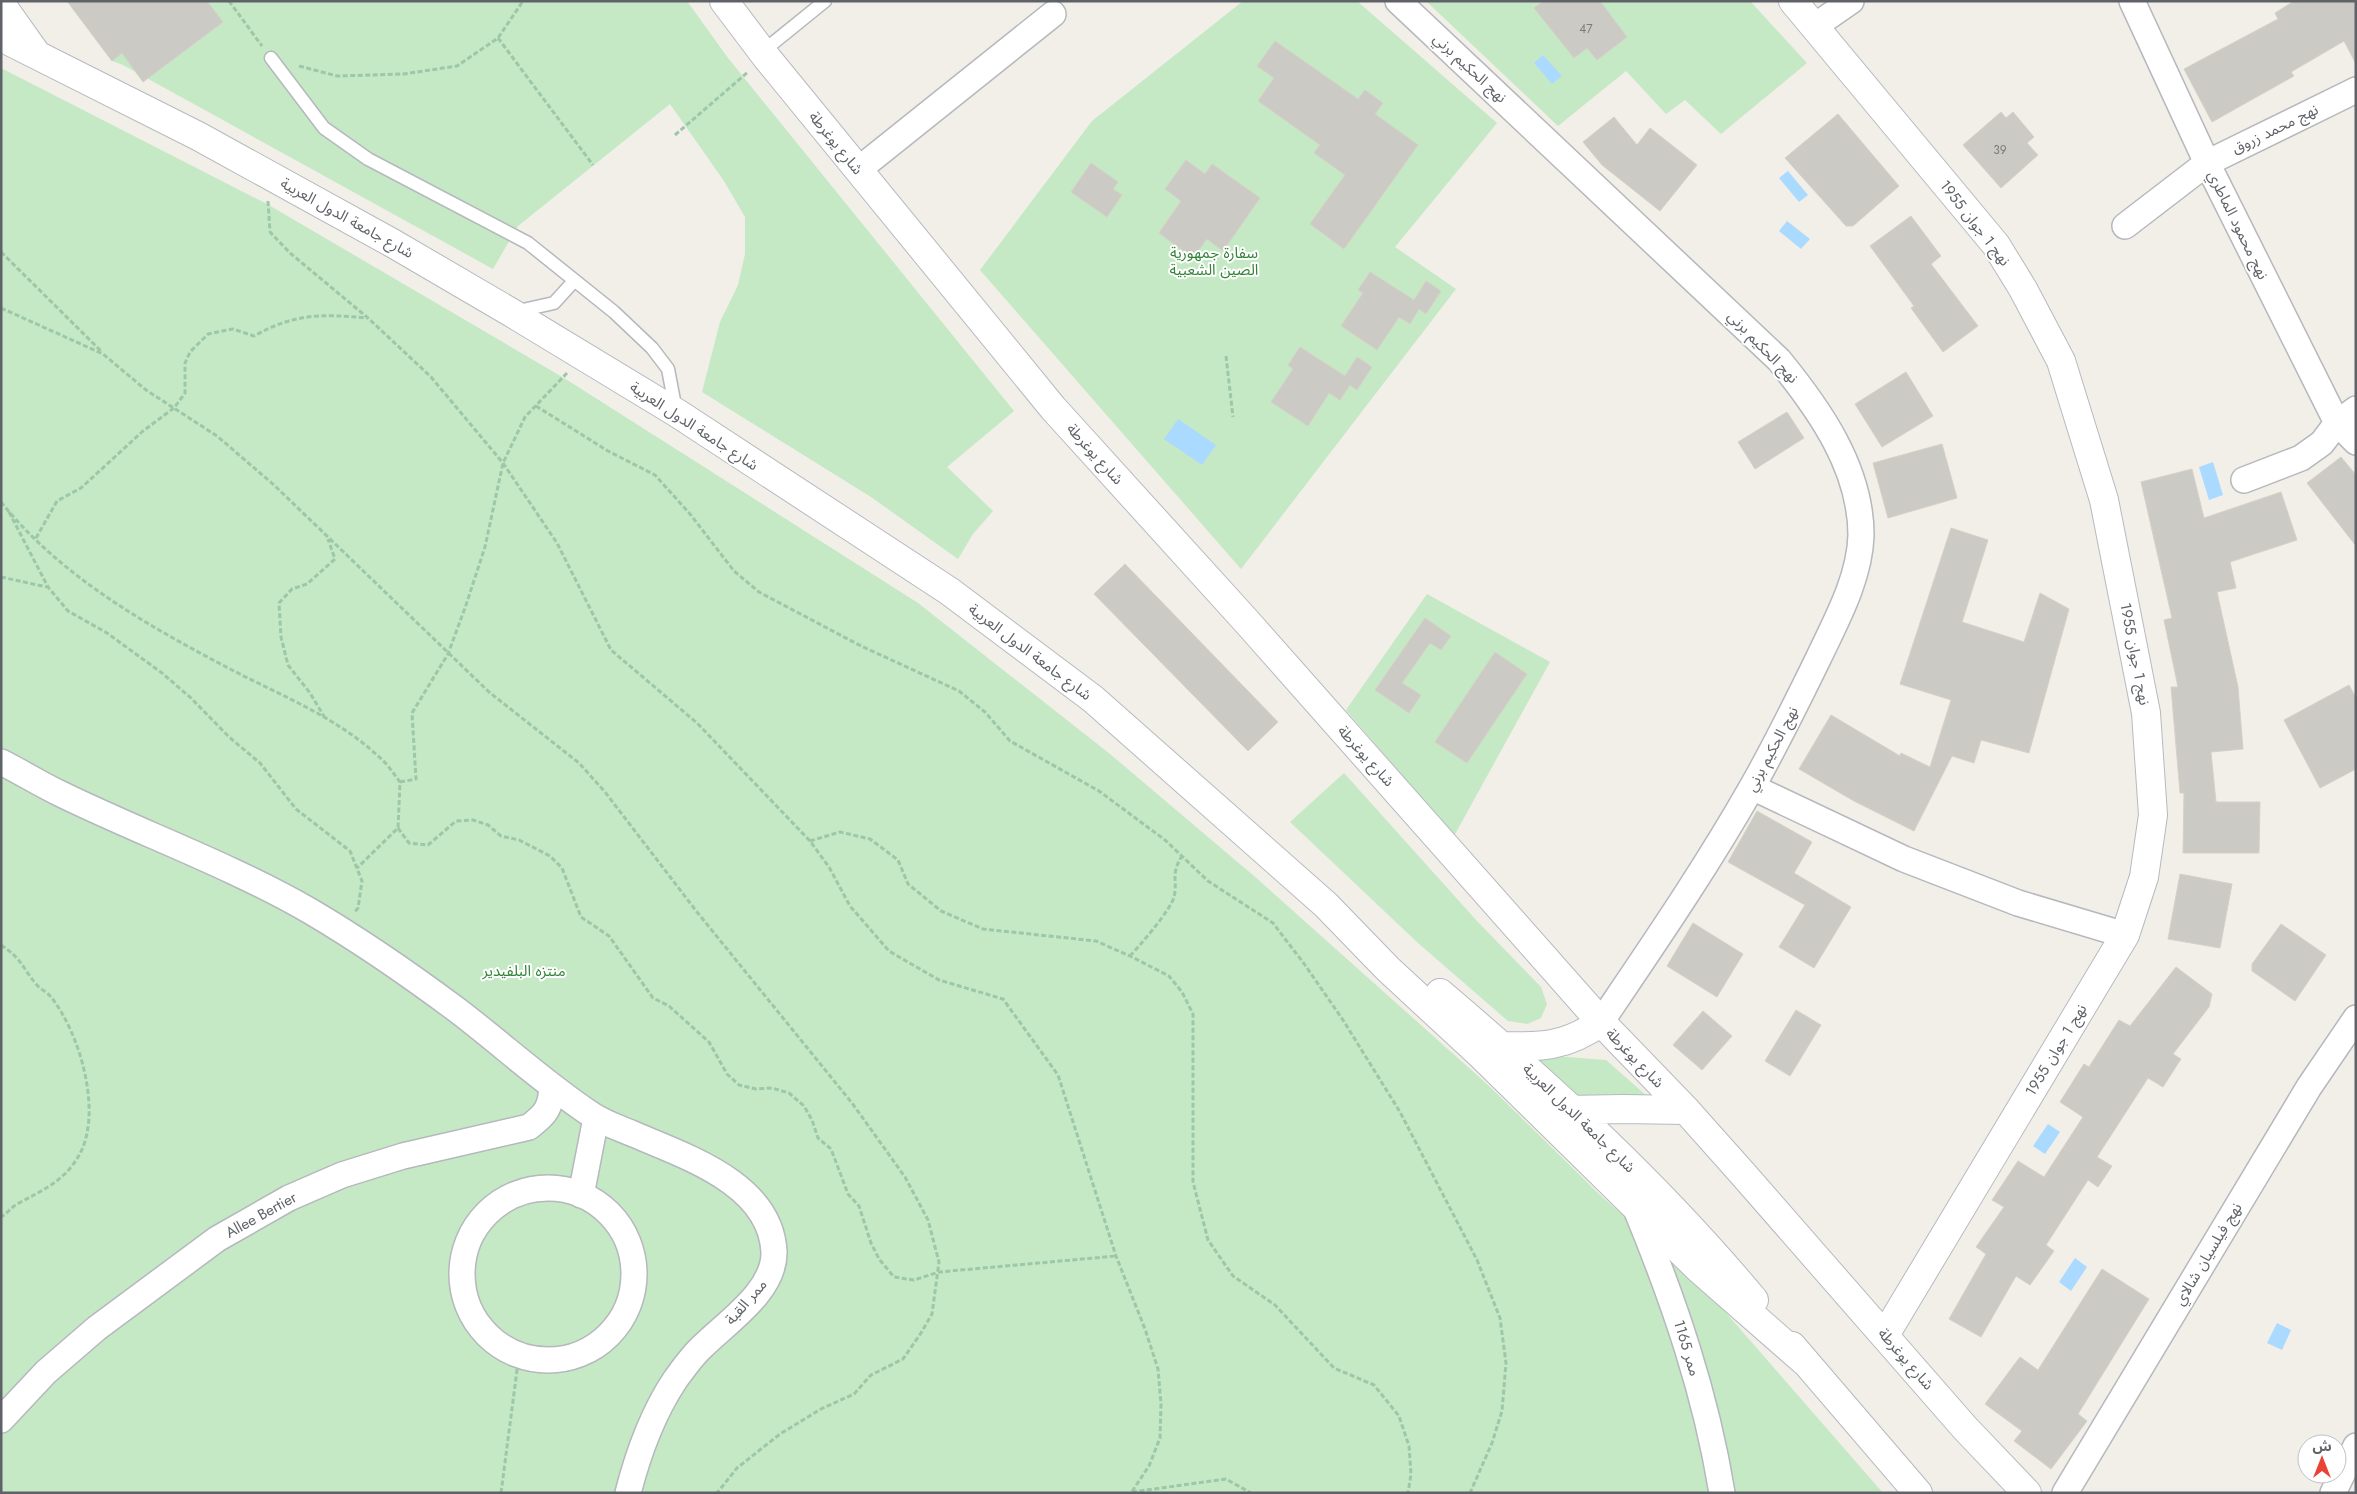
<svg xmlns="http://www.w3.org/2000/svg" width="2357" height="1494" viewBox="0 0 2357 1494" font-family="Jost,'Noto Sans Arabic',sans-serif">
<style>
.green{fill:#c5e8c5}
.water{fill:#aadaff}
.building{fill:#cccac5;stroke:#d6d1c6}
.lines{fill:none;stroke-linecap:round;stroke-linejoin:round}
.lane-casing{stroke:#b5b8bc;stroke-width:15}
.street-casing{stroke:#b5b8bc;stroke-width:28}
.secondary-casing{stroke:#b6babf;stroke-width:30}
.path{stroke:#9cc7a9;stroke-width:3;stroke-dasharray:5 2.5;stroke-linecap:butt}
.lane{stroke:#fff;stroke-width:12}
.street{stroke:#fff;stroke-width:25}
.secondary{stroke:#fff;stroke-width:28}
.labels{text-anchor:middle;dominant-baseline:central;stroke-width:4;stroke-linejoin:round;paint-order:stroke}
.number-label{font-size:12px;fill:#7a7d7f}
.street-label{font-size:15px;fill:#5f6368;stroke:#fff}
.park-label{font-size:15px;fill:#348238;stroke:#fff}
</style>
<rect width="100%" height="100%" fill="#f1efe8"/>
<!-- green -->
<path class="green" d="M67 1H687L728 58 1014 411 947 467 993 511 973 534 958 559 871 497 702 392 720 322 738 285 745 254V217L724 181 670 104 518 226 493 269 123 65 112 61Z
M1243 1H1357L1497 123 1395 247 1456 289 1241 569 980 270 1092 121Z
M1426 1H1750L1807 63 1721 134 1685 100 1666 114 1626 71 1558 126Z
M1 68 267 204 564 378 918 603 1110 754 1254 876 1488 1085 1599 1194 1700 1283 1883 1493H1Z
M1427 594 1550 662 1454 836 1346 710Z
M1344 773 1476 920 1541 987 1547 1004 1541 1018 1527 1024 1508 1021 1418 943 1290 822Z
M1554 1056 1606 1060 1648 1097 1626 1095 1575 1098 1533 1059Z"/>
<!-- water -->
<path class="water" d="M1543 55 1562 76 1552 84 1534 63Z
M1788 171 1808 195 1799 202 1779 178Z
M1787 221 1810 239 1801 249 1779 231Z
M1178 419 1216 445 1202 465 1164 439Z
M2213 462 2223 495 2209 500 2199 467Z
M2048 1124 2060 1132 2045 1154 2033 1146Z
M2075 1258 2087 1267 2071 1291 2059 1282Z
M2277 1323 2291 1330 2282 1350 2267 1343Z"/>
<!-- building -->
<path class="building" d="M67 1H207L223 22 143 82 122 53 112 61Z
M1543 1H1600L1627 37 1597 60 1587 48 1574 58 1534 8Z
M2294 1H2356V64L2344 41 2291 72 2294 76 2212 122 2184 69 2278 19 2275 13Z
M1275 41 1358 99 1365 90 1383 103 1375 114 1418 145 1344 249 1310 224 1345 175 1314 153 1320 145 1258 101 1274 78 1257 66Z
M2001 112 2006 118 2013 112 2034 137 2027 143 2038 155 2001 188 1963 145Z
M1838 114 1899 186 1853 226H1846L1785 158Z
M1614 117 1637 145 1650 128 1697 165 1660 211 1602 165 1583 142Z
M1186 160 1205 174 1212 164 1260 198 1223 251 1207 239 1193 258 1159 233 1181 201 1165 189Z
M1091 163 1118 182 1113 189 1122 195 1107 217 1071 192Z
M1911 216 1941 256 1931 264 1978 326 1943 352 1911 308 1914 306 1870 246Z
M1370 272 1414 300 1426 281 1441 291 1426 314 1419 309 1410 324 1399 317 1377 350 1341 326 1363 293 1358 290Z
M1300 347 1345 376 1357 357 1372 367 1357 390 1350 385 1340 400 1329 393 1308 426 1271 402 1293 369 1288 365Z
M1906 372 1933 416 1882 447 1855 404Z
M1787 412 1804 438 1755 469 1738 442Z
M1942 444 1957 498 1888 518 1873 463Z
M2341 457 2356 475V546L2307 483Z
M2192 469 2204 518 2281 492 2297 540 2230 562 2236 588 2217 592 2238 687 2243 749 2211 752 2216 802H2260L2259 853H2183L2184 793H2180L2171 687H2178L2164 620 2172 618 2141 482Z
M1951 528 1988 540 1962 622 2024 642 2040 593 2069 609 2029 753 1981 740 1974 763 1952 756 1914 831 1854 801 1799 769 1831 715 1900 756 1901 753 1930 767 1951 700 1900 684Z
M1125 564 1278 722 1248 751 1094 594Z
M1425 618 1451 636 1441 650 1430 643 1402 683 1421 695 1409 713 1375 690Z
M1495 652 1527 674 1467 763 1435 742Z
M2349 685 2356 698V769L2320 788 2284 720Z
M1757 811 1812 842 1794 873 1851 907 1814 968 1779 947 1805 905 1728 862Z
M2180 874 2232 884 2220 948 2168 939Z
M1693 923 1743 954 1717 997 1667 966Z
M2281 924 2326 955 2295 1001 2252 971V964Z
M2176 967 2212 994 2209 1007 2173 1054 2181 1059 2163 1087 2148 1078 2097 1157 2112 1166 2098 1187 2088 1180 2046 1245 2054 1251 2030 1285 2016 1276 1981 1337 1949 1319 1986 1254 1976 1247 2004 1207 1992 1200 2018 1161 2044 1177 2083 1117 2060 1102 2084 1064 2089 1067 2119 1020 2130 1026Z
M1796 1010 1821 1025 1790 1076 1765 1061Z
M1703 1011 1732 1036 1702 1070 1673 1045Z
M2102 1269 2149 1299 2078 1414 2087 1421 2051 1469 2014 1441 2022 1431 1985 1404 2020 1357 2038 1370Z"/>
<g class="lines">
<!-- lane casing -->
<g class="lane-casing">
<path id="lane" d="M762 52 825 1
M271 58 324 128 368 159 528 243 614 312 652 348 668 369 676 411
M514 312 554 303 574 281"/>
</g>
<!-- street casing -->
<g class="street-casing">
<path id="street" d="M1398 1 1779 360C1819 409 1861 468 1861 535 1860 578 1836 621 1818 659 1797 702 1776 745 1752 787 1706 868 1653 945 1601 1022
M2132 1 2207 163 2337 423 2356 442
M1815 26 1851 1
M858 170 1053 14
M2125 226 2207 163 2356 90
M2244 480 2301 458 2322 443 2337 423 2356 409
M1 762C21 772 40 784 61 794 143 834 230 865 310 911 361 941 410 975 457 1010 503 1045 545 1084 592 1115 604 1123 619 1128 631 1133 684 1156 771 1183 774 1252 775 1291 727 1322 702 1347 692 1356 683 1369 675 1380 653 1413 638 1454 628 1493
M1752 787 1904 859 2018 903 2125 935
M462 1274a86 86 0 1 1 172 0a86 86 0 1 1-172 0Z
M581 1195 596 1118
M1636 1209C1674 1301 1706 1394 1722 1493
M1 1420 46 1372 97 1328 217 1239 289 1198 342 1175 403 1156 529 1127C546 1114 551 1108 552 1086
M2065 1493 2309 1087 2356 1018
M2333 1493 2356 1446"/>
</g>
<!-- secondary casing -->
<g class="secondary-casing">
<path id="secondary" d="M724 1 767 58 1053 408 1248 623 1601 1022 1686 1110 1743 1174 1965 1428 2027 1493
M1793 1 1996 245 2023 289 2061 361 2104 500 2146 713 2153 815 2144 877 2125 935 1885 1335
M1 4 35 52
M1 37 198 136 394 244 512 313 677 413 949 591 1093 699 1326 905 1388 969 1481 1055 1699 1269 1804 1361
M1440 993C1552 1088 1660 1187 1754 1300
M1493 1046C1538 1047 1563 1049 1601 1022
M1565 1110 1623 1109 1686 1110
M1792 1346 1918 1493"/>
</g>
<!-- path -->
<path class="path" d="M229 1 262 46
M498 38 593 165
M299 66 337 76 404 74 457 66 498 38 523 1
M675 135 748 72
M268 201 270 232 290 253 368 318 431 377 503 463 557 543 611 650 697 723 810 841 829 867 850 906 889 951 939 980 1003 999 1058 1075 1116 1256 1145 1329 1158 1369 1161 1404 1160 1438 1149 1466 1131 1493
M1 252 101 351
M1 308 103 354 146 390 217 436 274 485 489 692 579 763 605 792 697 912 852 1103 905 1177 928 1220 939 1262 932 1314 921 1333 903 1359 871 1375 854 1394 821 1409 780 1434 737 1468 717 1493
M1226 356 1233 417
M536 406 608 451 655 475 690 514 734 571 759 592 861 646 959 691 985 712 1010 741 1099 791 1165 840 1208 881 1273 923 1305 965 1343 1020 1400 1112 1477 1260 1500 1318 1506 1363 1502 1411 1492 1443 1470 1493
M1 502C61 577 148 626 232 670 282 696 336 717 378 756 387 763 393 773 400 782L398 828 357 868
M9 512 48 587 68 611 107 633 162 673 191 698 229 737 260 763 296 809 350 851 362 881 358 908 354 913
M36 538 57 501 81 488 143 431 174 408 185 393V363L190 352 208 334 233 329 254 336C295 313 322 314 367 318
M1 577 47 587
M325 718 310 693 288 665 281 637 279 603 292 589 307 584 335 559 328 539
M400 782 416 779 412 713 448 654 466 605 485 547 503 463 525 417 567 373
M398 828 409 843 428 845 456 821 473 820 488 825 501 836 519 840 550 856 562 868 581 917 609 936 653 998 669 1006 709 1042 727 1074 739 1085 756 1089 772 1088 789 1093 804 1106 812 1120 818 1138 831 1149 848 1194 859 1206 871 1243 879 1259 894 1277 914 1280 939 1272 1116 1256
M810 841 840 832 870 839 898 860 908 884 941 911 983 929 1096 941 1130 956 1169 976 1182 992 1193 1014V1182L1208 1240 1233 1276 1275 1305 1334 1368 1374 1385 1399 1416 1409 1446 1411 1474 1408 1493
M1 945C22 959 22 967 36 984 40 989 47 992 51 997 80 1033 104 1115 78 1157 64 1181 43 1190 19 1203 12 1206 8 1213 1 1217
M1130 956C1141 944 1170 911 1174 897 1178 880 1170 875 1182 856
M1132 1492 1226 1479 1251 1493
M501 1493 519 1355"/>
<!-- lane -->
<use href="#lane" class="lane"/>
<!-- street -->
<use href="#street" class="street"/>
<!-- secondary -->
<use href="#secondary" class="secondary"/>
</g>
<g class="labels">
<!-- number labels -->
<g class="number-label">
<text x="1586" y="29">47</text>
<text x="2000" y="150">39</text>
</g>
<!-- street labels -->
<g class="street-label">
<text transform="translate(1470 68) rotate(43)">نهج الحكيم برني</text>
<text transform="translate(2275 129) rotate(-26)">نهج محمد زروق</text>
<text transform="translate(836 143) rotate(51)">شارع يوغرطة</text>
<text transform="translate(347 218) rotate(29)">شارع جامعة الدول العربية</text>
<text transform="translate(1975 223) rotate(52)">نهج 1 جوان 1955</text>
<text transform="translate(2238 225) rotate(64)">نهج محمود الماطري</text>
<text transform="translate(1763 347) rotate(46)">نهج الحكيم برني</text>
<text transform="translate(694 426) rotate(33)">شارع جامعة الدول العربية</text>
<text transform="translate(1095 454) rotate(48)">شارع يوغرطة</text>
<text transform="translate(1030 652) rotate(37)">شارع جامعة الدول العربية</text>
<text transform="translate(2135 654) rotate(79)">نهج 1 جوان 1955</text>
<text transform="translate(1772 749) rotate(-62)">نهج الحكيم برني</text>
<text transform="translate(1366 756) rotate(48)">شارع يوغرطة</text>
<text transform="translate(2056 1050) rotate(-59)">نهج 1 جوان 1955</text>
<text transform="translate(1635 1058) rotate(46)">شارع يوغرطة</text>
<text transform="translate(1579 1118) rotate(44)">شارع جامعة الدول العربية</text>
<text transform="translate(261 1215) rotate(-29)">Allee Bertier</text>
<text transform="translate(2208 1254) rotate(-59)">نهج فيلسيان شالاي</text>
<text transform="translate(746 1302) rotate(-49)">ممر القبة</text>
<text transform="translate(1687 1348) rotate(73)">ممر 1165</text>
<text transform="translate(1906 1359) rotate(49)">شارع يوغرطة</text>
</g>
<!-- park labels -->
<g class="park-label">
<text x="1214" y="253">سفارة جمهورية<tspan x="1214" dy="17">الصين الشعبية</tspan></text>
<text x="524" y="971">منتزه البلفيدير</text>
</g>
</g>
<!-- border -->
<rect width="2357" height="1494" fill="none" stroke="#5f6368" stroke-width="5"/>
<!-- north arrow -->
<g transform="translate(2322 1459)"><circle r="24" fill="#ffffff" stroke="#bfc1c3"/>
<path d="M0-4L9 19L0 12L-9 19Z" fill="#ea4335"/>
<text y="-8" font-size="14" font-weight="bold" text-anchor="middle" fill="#5f6368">ش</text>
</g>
</svg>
